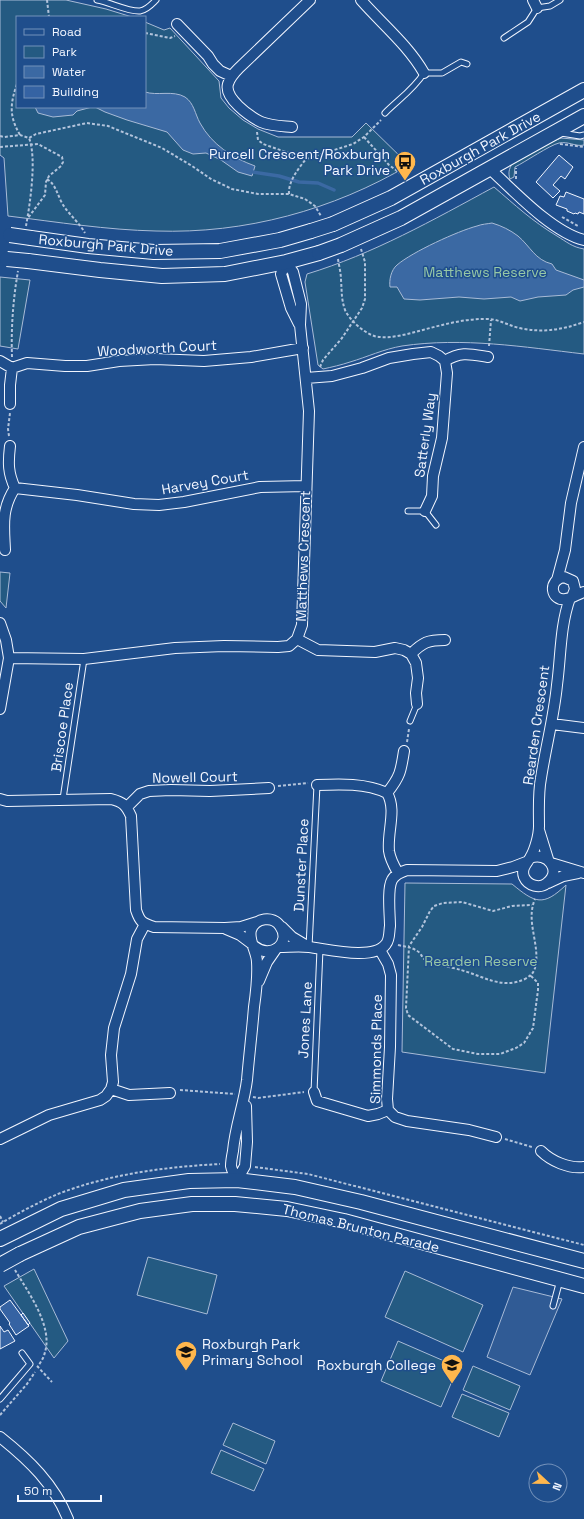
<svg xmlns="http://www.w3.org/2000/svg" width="584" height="1519" viewBox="0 0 584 1519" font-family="'Space Grotesk',sans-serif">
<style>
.green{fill:#245a82;stroke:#a8bbd7}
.parking{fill:#305b95;stroke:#a8bbd7}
.water{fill:#3b69a3;stroke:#a8bbd7}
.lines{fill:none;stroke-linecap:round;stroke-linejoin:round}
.stream{stroke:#3b69a3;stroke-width:3.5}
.building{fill:#3563a3;stroke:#f2f6ff}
.lane-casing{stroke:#f2f6ff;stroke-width:7}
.street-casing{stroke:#f2f6ff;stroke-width:12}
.secondary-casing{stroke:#f2f6ff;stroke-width:16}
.path{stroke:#b3c4dc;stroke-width:2;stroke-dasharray:3 2;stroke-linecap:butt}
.lane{stroke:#1f4e8c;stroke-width:5}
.street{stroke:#1f4e8c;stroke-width:10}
.secondary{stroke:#1f4e8c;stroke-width:14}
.secondary-bridge-casing{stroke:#f2f6ff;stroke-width:16;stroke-linecap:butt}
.secondary-bridge{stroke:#1f4e8c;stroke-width:14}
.labels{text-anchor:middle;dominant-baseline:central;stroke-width:3;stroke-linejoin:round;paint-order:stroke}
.street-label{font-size:14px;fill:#f2f6ff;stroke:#1f4e8c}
.poi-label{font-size:14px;fill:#f2f6ff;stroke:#1f4e8c;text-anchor:end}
.park-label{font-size:14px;fill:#97c8a6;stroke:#1f4e8c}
</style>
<rect width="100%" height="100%" fill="#1f4e8c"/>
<!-- green -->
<path class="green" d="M0 0H66L106 9 132 17H17V107H145V22L164 30 170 28 219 81 221 98 229 108 243 120 258 129 278 137H352L366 123 409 165C333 210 245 234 156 231 107 230 57 222 8 216L4 158 0 155Z
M561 138 584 140V145C576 147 568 141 559 143 550 145 525 162 515 167L514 177 510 179C508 173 509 169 512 164L551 142Z
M494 187C515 205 532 221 557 236 567 242 572 247 584 249V354C524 347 463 337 402 346 384 349 367 357 350 362 341 365 332 367 323 369L318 365 305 282 307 274C373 254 433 220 494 187Z
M0 277 30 280 18 349 0 346Z
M0 572 10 573 6 608 0 601Z
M405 883 512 884C535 903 543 907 566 885L545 1073 402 1052Z
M148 1257 217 1275 207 1314 137 1295Z
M34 1269 68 1341 54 1358 4 1286Z
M405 1271 483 1305 463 1352 385 1317Z
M398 1341 458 1367 441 1407 381 1381Z
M473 1366 520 1386 510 1410 463 1390Z
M462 1394 509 1413 499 1437 452 1417Z
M233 1423 275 1441 266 1464 223 1445Z
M221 1450 264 1469 254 1491 211 1473Z"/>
<!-- parking -->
<path class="parking" d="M513 1287 562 1299 530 1375 487 1357Z"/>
<!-- water -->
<path class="water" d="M145 92C157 96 173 90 185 97 194 103 195 114 200 123 212 145 233 158 255 166L252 176 238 172 221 160 206 153 193 154 183 150 167 132 127 120 105 112 95 107H145Z
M35 107H92L77 111 73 115 53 117 38 113Z
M492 223C502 226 510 230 518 236 530 246 535 260 552 264L556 270 584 280V287L573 290 566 295 538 297 520 301 511 297 484 299 459 297 420 300 404 299 397 287H390C389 280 391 270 397 265 412 252 458 231 477 226 482 224 487 224 492 223Z"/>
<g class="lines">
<!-- stream -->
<path class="stream" d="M253 172 279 176 299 182 318 183 334 190"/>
</g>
<!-- building -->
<path class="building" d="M559 155 573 167 565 179 561 176 553 185 560 191 553 198 536 182Z
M566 192 584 199V214L579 212 578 214 575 213 574 214 567 211V209L556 205 560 196 564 197Z
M10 1300 29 1326 16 1335 9 1324 10 1323 0 1309V1307Z
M23 1313 30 1323 28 1325 21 1315Z
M0 1326 4 1332 8 1330 15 1341 0 1349Z"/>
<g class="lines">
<!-- lane casing -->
<g class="lane-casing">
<path id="lane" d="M97 0C109 2 129 12 140 11 147 10 152 4 156 0
M504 38 528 22 537 8 550 6 560 0
M385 113C398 100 414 89 424 73H442L461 62 467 64
M561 133 580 136 584 135
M408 511H425L436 525
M410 721 417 704
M63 799 84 659
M309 947 317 785
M314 1092 320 949
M553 1306 560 1280
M0 1399 30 1364 22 1353"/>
</g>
<!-- street casing -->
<g class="street-casing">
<path id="street" d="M361 0C382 24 408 45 424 73
M533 0 537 8
M177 24 208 56 213 64 220 71 231 76
M292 127C281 126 271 126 261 122 249 116 224 98 228 84 230 77 234 73 239 68L310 0
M490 169C514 191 552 232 584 240
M286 262 281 274 291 308 299 324
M0 361 12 368 27 363 65 366H87L119 361 155 359 204 361 251 357 303 348
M445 361C461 351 470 354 488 357
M306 378 332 376 362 368 389 358 413 354 431 352 439 356 445 361 447 373 442 438 433 476 432 496 425 511
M10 404V385L12 368
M10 446C8 463 8 473 15 488
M15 488 77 495 134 504 159 505 184 502 260 487 306 486
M5 550C4 527 1 509 15 488
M557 580 565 550 571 503 584 447
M572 597 575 589 573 581 564 577C547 580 551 602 566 599 572 598 578 594 584 592
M0 623 6 640 9 658 0 709
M297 639 318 650 375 652 395 648 404 650 411 654 416 663 418 678 416 693 417 704
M411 654C423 642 428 640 445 640
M9 658 84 659 175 648 224 646 278 647 289 646 297 639 302 625 309 411 300 325 301 304 293 272 286 262
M552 724 584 728
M317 785C340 784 366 783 387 793 397 810 387 831 389 851 390 859 394 866 398 873
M387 793C400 777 401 771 404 751
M0 799 7 801 111 799C123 802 126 805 131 816L136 910C140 922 142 923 154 927L225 928 241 927 257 922
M127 807 140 794 149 791 171 790 210 791 269 788
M539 830 548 859
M530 858C548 851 562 871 547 883 540 889 528 886 524 877 521 869 526 864 530 858 535 850 539 835 539 826 539 810 538 793 541 778 546 746 554 716 557 685 561 655 560 626 570 598
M551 863 584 873
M548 883 563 876 578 873
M282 927 292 937 307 946
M226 929 240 935 252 944
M279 947C289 947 299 946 309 947 327 949 374 961 386 944 390 939 389 931 390 926 390 915 387 889 392 880 395 874 401 872 407 870L497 871 513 867 526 862
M380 950 388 964 391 975 390 1047 387 1099 388 1110 395 1117 407 1121 469 1130 496 1137
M259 981 267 962 276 949
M111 1089 129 1095 170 1093
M314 1092 317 1101 368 1116 378 1114 388 1110
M0 1139 49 1115 100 1100 106 1096 111 1089 113 1082 111 1055 114 1028 131 974 137 939 145 924
M541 1151C551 1161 569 1169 584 1167
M237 1180C235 1176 232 1171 231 1166 231 1162 232 1156 233 1151 235 1127 244 1104 247 1080 249 1056 252 1032 254 1007 256 993 258 977 257 962 257 952 248 940 251 930 255 918 273 915 280 926 292 943 271 960 254 946
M237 1180 245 1166 247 1142 246 1106
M0 1437C29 1460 54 1484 68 1519"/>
</g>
<!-- secondary casing -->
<g class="secondary-casing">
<path id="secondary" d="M333 224 391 198 584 90
M31 238 88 246 154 252 220 251 280 240 311 231
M341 245 401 218 584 116
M28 261 100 270 162 276 225 274 286 262 319 253
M0 1239 61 1209 124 1190 189 1181 237 1180 295 1187 361 1202 584 1261
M20 1254 79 1227 140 1211 192 1204H235L287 1209 344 1221 584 1286"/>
</g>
<!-- path -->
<path class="path" d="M47 0 49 17
M145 33 170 38 175 36
M17 84C10 104 9 116 20 135
M257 132 258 140 263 144 306 159 353 144 364 137 381 120
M0 136 4 137 20 135 29 138 36 134 87 123 108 126 162 148 192 166 211 179 232 189 258 194H289L305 199 315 206 321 216
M364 137 389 165 404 176
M560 144 584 147
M0 147 38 144 62 157 63 162 61 166 49 176 46 182 45 195 28 218
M47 179C56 185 57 194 62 203 68 214 79 222 85 233
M516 179V168
M289 194C288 182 298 169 306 159
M562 217 578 226
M26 226C30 204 37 158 29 138
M338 259C339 266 341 273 341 280 342 292 341 298 345 310 350 321 368 337 380 337 392 338 404 335 415 332 438 326 461 319 484 319 497 318 507 325 519 328 543 333 561 330 584 322
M489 346 491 320
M12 357C11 328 13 300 18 271
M320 367 323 360 342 338 362 308 365 299V262L361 249
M9 436 8 429 10 413
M407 742 409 729
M278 786 308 783
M398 945C406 947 413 947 420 953 422 956 423 959 426 960 435 965 451 967 461 970 483 976 502 990 525 979 530 976 533 974 535 968 541 945 525 922 535 899
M531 976 538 983V990L533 1028 524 1043 516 1048 500 1054H478L453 1049 408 1015 406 1008 409 946 422 927 430 911 434 906 443 903 462 902 493 911 512 906 532 905
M180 1090 235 1094
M253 1097 258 1098 304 1092
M505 1139 532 1147
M255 1167 308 1174 584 1245
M0 1216 3 1222
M0 1224C18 1213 39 1202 58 1194 109 1174 165 1167 220 1164
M15 1270C28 1292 53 1326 45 1352 44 1357 41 1362 38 1366
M37 1366 52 1382
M0 1415 27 1384 35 1372"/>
<!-- lane -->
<use href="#lane" class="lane"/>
<!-- street -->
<use href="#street" class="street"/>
<!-- secondary -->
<use href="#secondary" class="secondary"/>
<!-- secondary-bridge casing -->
<g class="secondary-bridge-casing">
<path id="secondary-bridge" d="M311 231 333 224
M10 235 31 238
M319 253 341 245
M7 259 28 261
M0 1265 20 1254"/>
</g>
<!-- secondary-bridge -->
<use href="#secondary-bridge" class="secondary-bridge"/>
</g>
<!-- icons -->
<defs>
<g id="bus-pin" transform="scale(1.15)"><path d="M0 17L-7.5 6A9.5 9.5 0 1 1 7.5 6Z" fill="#ffb74d" stroke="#1f4e8c"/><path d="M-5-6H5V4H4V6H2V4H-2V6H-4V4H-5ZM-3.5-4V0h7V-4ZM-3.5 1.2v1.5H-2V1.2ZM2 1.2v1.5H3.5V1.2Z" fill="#111"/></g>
<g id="school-pin" transform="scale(1.15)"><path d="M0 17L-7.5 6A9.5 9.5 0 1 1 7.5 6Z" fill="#ffb74d" stroke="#1f4e8c"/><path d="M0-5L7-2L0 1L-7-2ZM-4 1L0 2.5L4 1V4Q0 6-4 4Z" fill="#111"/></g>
</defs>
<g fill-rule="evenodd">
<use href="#bus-pin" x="405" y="162"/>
<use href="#school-pin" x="186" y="1352"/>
<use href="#school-pin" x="452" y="1365"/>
</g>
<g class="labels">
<!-- street labels -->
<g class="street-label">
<text transform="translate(480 148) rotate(-29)">Roxburgh Park Drive</text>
<text transform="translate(106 245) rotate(5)">Roxburgh Park Drive</text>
<text transform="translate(157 348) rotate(-3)">Woodworth Court</text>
<text transform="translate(425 435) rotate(-82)">Satterly Way</text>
<text transform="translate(205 482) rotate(-10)">Harvey Court</text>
<text transform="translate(303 556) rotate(-88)">Matthews Crescent</text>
<text transform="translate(536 725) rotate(-82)">Rearden Crescent</text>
<text transform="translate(62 727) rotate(-82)">Briscoe Place</text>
<text transform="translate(195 777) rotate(-1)">Nowell Court</text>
<text transform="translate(301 865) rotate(-87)">Dunster Place</text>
<text transform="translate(305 1020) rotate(-87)">Jones Lane</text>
<text transform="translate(376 1049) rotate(-89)">Simmonds Place</text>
<text transform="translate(361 1228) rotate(14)">Thomas Brunton Parade</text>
</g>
<!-- poi labels -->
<g class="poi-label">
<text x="390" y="154">Purcell Crescent/Roxburgh<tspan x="390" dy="16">Park Drive</tspan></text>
<text x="202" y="1344" text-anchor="start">Roxburgh Park<tspan x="202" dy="16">Primary School</tspan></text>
<text x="436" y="1365">Roxburgh College</text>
</g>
<!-- park labels -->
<g class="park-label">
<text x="485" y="272">Matthews Reserve</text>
<text x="481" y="961">Rearden Reserve</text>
</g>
</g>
<!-- legend -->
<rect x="16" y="16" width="130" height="92" fill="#1f4e8c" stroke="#7391ba"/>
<rect x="24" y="29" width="20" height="6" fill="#1f4e8c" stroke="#7391ba"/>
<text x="52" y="36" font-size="12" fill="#f2f6ff">Road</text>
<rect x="24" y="46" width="20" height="12" fill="#245a82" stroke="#7391ba"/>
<text x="52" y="56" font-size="12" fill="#f2f6ff">Park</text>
<rect x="24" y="66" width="20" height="12" fill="#3b69a3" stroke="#7391ba"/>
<text x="52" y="76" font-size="12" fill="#f2f6ff">Water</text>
<rect x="24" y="86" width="20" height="12" fill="#3563a3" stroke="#7391ba"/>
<text x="52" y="96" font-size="12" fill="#f2f6ff">Building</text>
<!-- north arrow -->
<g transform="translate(548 1483) rotate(112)"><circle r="19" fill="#1f4e8c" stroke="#7391ba"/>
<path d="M0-3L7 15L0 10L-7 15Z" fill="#ffb74d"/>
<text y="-6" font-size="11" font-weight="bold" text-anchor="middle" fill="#f2f6ff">N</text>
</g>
<!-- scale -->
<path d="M18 1495v6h83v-6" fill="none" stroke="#f2f6ff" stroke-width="2"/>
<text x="24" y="1495" font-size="12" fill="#f2f6ff" stroke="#1f4e8c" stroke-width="3" paint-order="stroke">50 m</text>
</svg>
